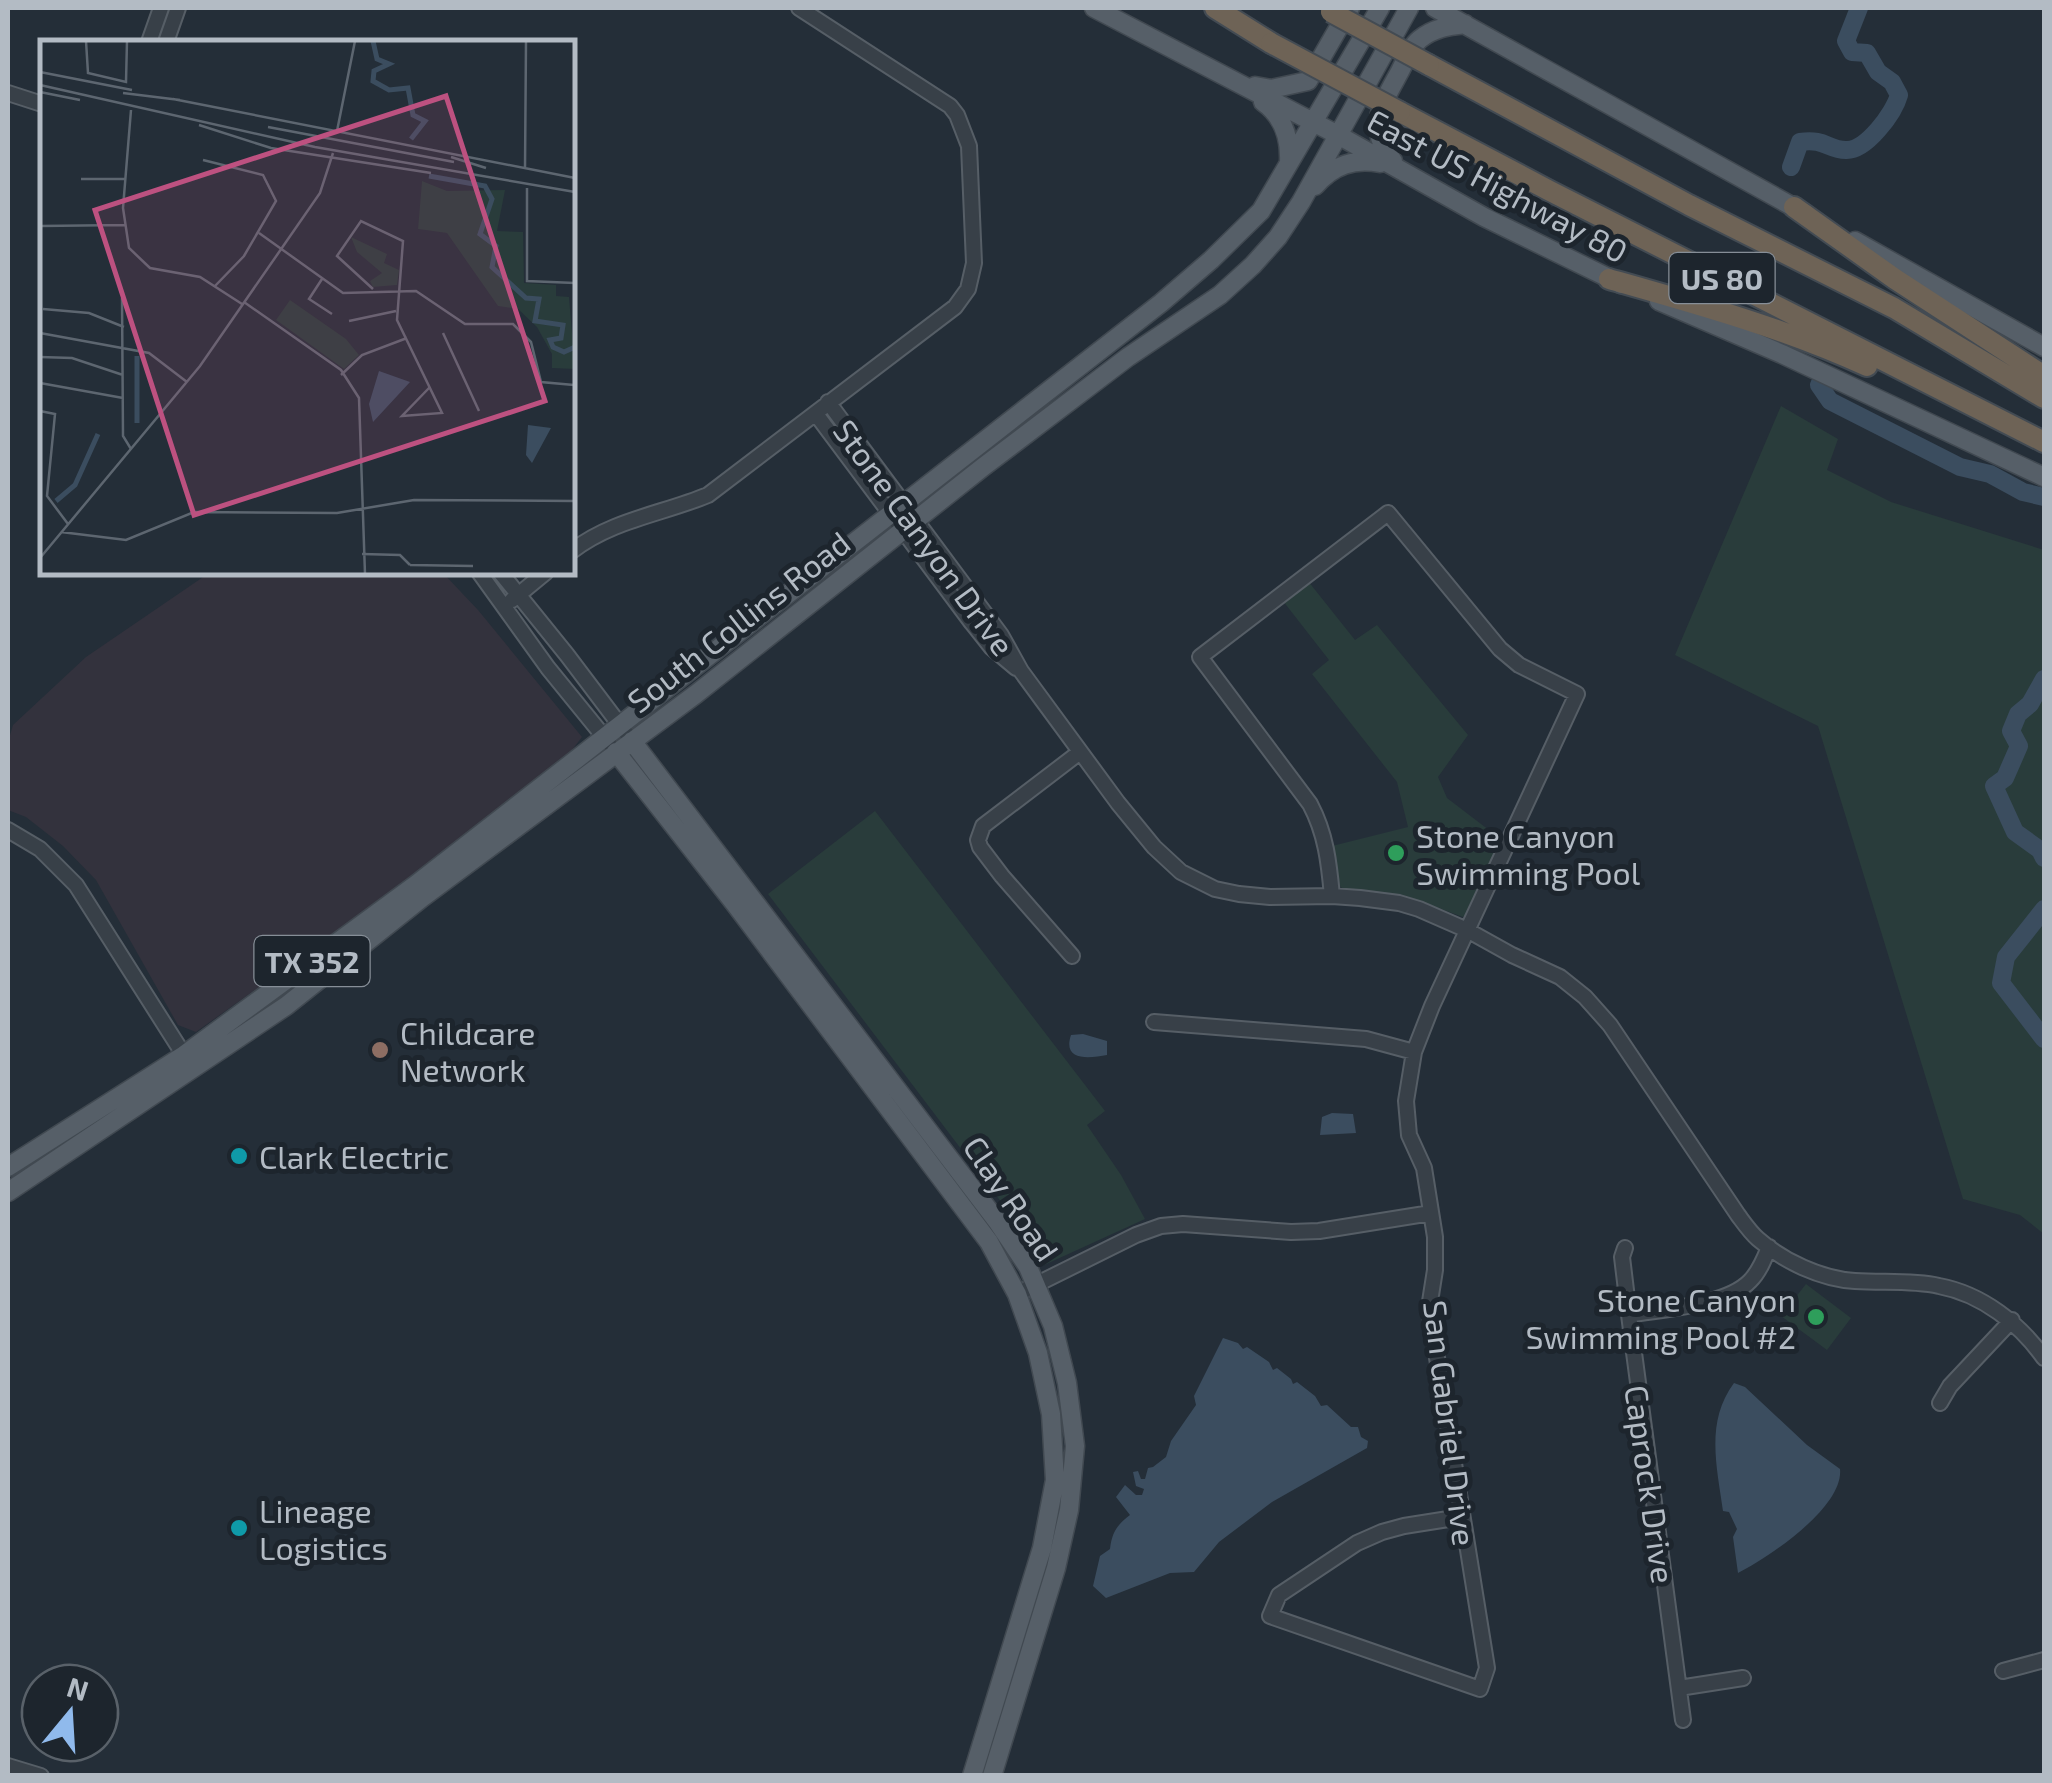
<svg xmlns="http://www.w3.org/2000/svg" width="2052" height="1783" viewBox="0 0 2052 1783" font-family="'Exo 2',sans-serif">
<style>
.medical{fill:#33323d}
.green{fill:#293c3b}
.water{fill:#3b4d5f}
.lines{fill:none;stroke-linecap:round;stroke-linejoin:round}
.river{stroke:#3b4d5f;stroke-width:18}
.minor-casing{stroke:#565e66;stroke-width:18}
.major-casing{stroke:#414951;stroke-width:21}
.highway-casing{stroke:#434b53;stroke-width:24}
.minor{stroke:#384048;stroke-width:14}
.major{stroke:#565f68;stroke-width:18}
.highway{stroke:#6e6356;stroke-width:20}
.highway-bridge-casing{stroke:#434b53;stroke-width:24;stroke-linecap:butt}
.highway-bridge{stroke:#6e6356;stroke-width:20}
.leisure-dot{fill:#2e9e5b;stroke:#1d252d;stroke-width:4}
.education-dot{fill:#8d6e63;stroke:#1d252d;stroke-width:4}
.culture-dot{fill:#0f9aa8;stroke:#1d252d;stroke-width:4}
.labels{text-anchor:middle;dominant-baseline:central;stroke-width:10;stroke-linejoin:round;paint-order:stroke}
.shield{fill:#1d252d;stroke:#868e97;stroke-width:2.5}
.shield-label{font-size:30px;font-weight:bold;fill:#b3bbc4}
.street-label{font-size:32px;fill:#b3bbc4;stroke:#1d252d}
.poi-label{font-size:32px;fill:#b3bbc4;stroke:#1d252d;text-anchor:start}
.inset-river{fill:none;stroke:#3b4d5f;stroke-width:5}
.inset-road{fill:none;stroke:#5d6670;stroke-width:2.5}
.view{fill:#bd5180;fill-opacity:0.15;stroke:#bd5180;stroke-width:5}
.inset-edge{fill:none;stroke:#b3bbc4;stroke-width:5}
</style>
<rect width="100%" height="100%" fill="#242e38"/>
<!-- medical -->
<path class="medical" d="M209 573H443L478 610 582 737 572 750 391 893 196 1032 178 1025 96 880 63 846 26 817 8 810V742L13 725 86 657Z"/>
<!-- green -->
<path class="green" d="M1781 406 1838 439 1827 470 1891 502 2044 550V1234L2020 1215 1963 1199 1818 726 1675 655Z
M1308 581 1355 640 1377 625 1468 735 1438 777 1447 798 1502 840 1469 912 1463 917 1403 895 1343 889 1338 884 1332 846 1408 827 1397 782 1312 674 1329 660 1283 601Z
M875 811 1105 1111 1087 1125 1121 1175 1145 1219 1042 1266 1008 1211 768 894Z
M1806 1284 1851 1318 1827 1350 1781 1316Z"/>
<!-- water -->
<path class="water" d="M1083 1034 1107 1041V1055C1090 1058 1062 1062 1071 1035Z
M1332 1113 1353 1114 1356 1133 1320 1135 1322 1117Z
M1223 1338 1238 1343 1243 1349 1247 1347 1269 1362 1273 1370 1277 1368 1291 1379 1293 1384 1297 1382 1315 1396 1321 1406 1327 1405 1351 1427H1358L1361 1437 1368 1441 1367 1448 1272 1502 1219 1542 1194 1572 1170 1573 1106 1598 1093 1586 1100 1556 1110 1549C1112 1532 1117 1525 1130 1515L1116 1497 1125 1485 1136 1495H1142L1144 1489 1136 1486 1133 1472 1138 1471 1141 1479H1145L1148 1468 1153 1467 1166 1457 1171 1441 1196 1405 1194 1396Z
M1734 1383 1745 1387 1807 1445 1840 1469C1844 1507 1768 1558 1738 1573L1733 1537 1737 1529 1729 1512 1723 1511C1717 1467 1705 1422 1734 1383Z"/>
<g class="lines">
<!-- river -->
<path class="river" d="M1791 167 1800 142C1825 138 1828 150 1846 150 1866 151 1894 113 1899 95L1892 82 1878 72 1867 53 1852 52 1846 41 1859 8
M1819 385 1830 401 1960 467 1990 474 2023 492 2044 497
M2044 679 2030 704 2018 714 2011 731 2019 746 2005 778 1994 786 2015 832 2040 850 2044 858
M2044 909 2006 957 2001 983 2044 1039"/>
<!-- minor casing -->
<g class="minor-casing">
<path id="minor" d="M149 42 161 8
M166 42 178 8
M8 93 42 104
M828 402 1001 635 1021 671 1118 803 1154 847 1181 872 1215 889 1239 894 1270 897 1332 896 1360 898 1399 903 1419 909 1467 930 1512 955 1560 977 1585 997 1610 1025 1738 1215C1744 1223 1750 1232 1758 1239 1783 1261 1821 1279 1855 1281 1883 1283 1912 1280 1939 1286 1982 1294 2020 1324 2044 1358
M816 414 972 623 991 647 1016 668
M572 551C612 520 662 514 708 495L955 307 968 289 974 263 969 146 957 115 950 106 799 8
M479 572 548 668 609 743
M500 572 567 655 632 741
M512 600 546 572
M8 830 40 849 76 885 189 1063
M1332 896C1329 863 1326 834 1310 804L1200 657 1388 513 1500 649 1519 665 1577 694 1432 1006 1414 1052 1406 1101 1409 1135 1424 1168 1435 1237V1270L1429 1308 1487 1668 1480 1689 1270 1616 1279 1595 1357 1543 1382 1532 1404 1526 1461 1517
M1072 956 1002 876 980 847 978 840 983 826 1080 752
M1154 1022 1366 1039 1414 1052
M1625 1248 1622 1257 1629 1315 1683 1720
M1017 1294 1136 1235 1161 1226 1183 1224 1291 1232 1319 1231 1431 1213
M1629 1315C1662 1309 1726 1306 1750 1281 1759 1272 1764 1260 1769 1247
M1940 1403 1950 1386 2012 1320
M2003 1671 2044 1660
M1679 1688 1743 1678
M8 1766 41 1776"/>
</g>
<!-- major casing -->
<g class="major-casing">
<path id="major" d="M1094 8 1338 135 1484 217 1621 284
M1435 8 1806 214
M1255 86 1271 89 1308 81 1350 8
M1263 102C1284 117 1290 138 1289 162
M1393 161C1366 128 1381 106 1399 73 1405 62 1410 47 1420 39 1434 28 1448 26 1465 24
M1315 186C1333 165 1354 158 1380 163
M1855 241 2044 347
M1659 301 1782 354 2044 477
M632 741 997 1221 1028 1267 1053 1326 1067 1383 1075 1446 1069 1510 1056 1568 992 1776
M616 752 735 904 989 1242 1017 1294 1038 1353 1051 1414 1055 1480 1042 1548 972 1776
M8 1167 184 1055 414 886 1161 303 1211 260 1261 211 1380 8
M8 1192 286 1006 423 897 696 694 983 467 1128 357 1220 295 1253 265 1278 237 1301 202 1409 8"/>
</g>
<!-- highway casing -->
<g class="highway-casing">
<path id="highway" d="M1215 8 1271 43
M1429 65 1689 205 1894 308 2044 398
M1400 112 1550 191 2044 442
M1794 207 1895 279 2044 376
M1609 279C1697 304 1784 328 1867 366"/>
</g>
<!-- minor -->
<use href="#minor" class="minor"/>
<!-- major -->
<use href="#major" class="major"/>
<!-- highway -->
<use href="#highway" class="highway"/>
<!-- highway-bridge casing -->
<g class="highway-bridge-casing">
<path id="highway-bridge" d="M1331 12 1429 65
M1271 43 1400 112"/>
</g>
<!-- highway-bridge -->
<use href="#highway-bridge" class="highway-bridge"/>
</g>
<!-- markers -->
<g class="leisure-dot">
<circle cx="1396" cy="853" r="10"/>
<circle cx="1816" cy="1317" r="10"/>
</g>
<circle class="education-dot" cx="380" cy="1050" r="10"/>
<g class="culture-dot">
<circle cx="239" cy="1156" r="10"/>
<circle cx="239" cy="1528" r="10"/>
</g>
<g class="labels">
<!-- shield labels -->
<g class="shield">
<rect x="1669.5" y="253" width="105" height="50" rx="8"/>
<rect x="254.5" y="936" width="115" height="50" rx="8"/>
</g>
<g class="shield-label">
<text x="1722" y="278">US 80</text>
<text x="312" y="961">TX 352</text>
</g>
<!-- street labels -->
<g class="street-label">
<text transform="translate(1498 185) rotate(28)">East US Highway 80</text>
<text transform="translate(925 537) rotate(54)">Stone Canyon Drive</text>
<text transform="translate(738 621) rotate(-38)">South Collins Road</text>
<text transform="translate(1012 1198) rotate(56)">Clay Road</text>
<text transform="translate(1451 1423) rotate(83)">San Gabriel Drive</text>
<text transform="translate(1651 1484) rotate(82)">Caprock Drive</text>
</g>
<!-- poi labels -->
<g class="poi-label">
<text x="1416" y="835">Stone Canyon<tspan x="1416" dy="37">Swimming Pool</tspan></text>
<text x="400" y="1032">Childcare<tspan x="400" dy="37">Network</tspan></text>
<text x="259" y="1156">Clark Electric</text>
<text x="1796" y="1299" text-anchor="end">Stone Canyon<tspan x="1796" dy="37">Swimming Pool #2</tspan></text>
<text x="259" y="1510">Lineage<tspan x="259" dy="37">Logistics</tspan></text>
</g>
</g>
<!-- overview -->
<g transform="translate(40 40)">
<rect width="535" height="535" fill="#242e38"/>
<path d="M382 141 407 151 465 150 457 191 483 192 484 243 516 245V256L529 257 535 329 512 328V314L497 287 478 269 458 266 407 193 378 189ZM311 197 347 214 344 223 359 230 357 245 333 247 330 241 342 233 317 212ZM250 260 306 299 319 315 304 329 236 280Z" fill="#293c3b"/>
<path d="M339 331 370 342 333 382 329 364ZM488 385 511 388 492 423 486 415Z" fill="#3b4d5f"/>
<path class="inset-river" d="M333 1 337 19 349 24 334 31 333 41 349 50 368 48 373 75 385 81 371 99M389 136 445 146 452 159 440 194 456 206 452 227 486 258 499 259 495 281 523 285 521 298 510 300 513 307 524 312 535 307M97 383V316M16 461 35 445 58 394"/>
<path class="inset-road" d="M46 1 48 33 86 42 87 1M0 32 92 50M0 45 275 107 535 152M0 52 40 60M83 53 140 60M133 59 535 138M91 70 83 168 89 208 110 228 160 237 202 264M159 85 231 108 391 133M228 87 414 122M297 91 315 1M411 117 446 128M163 120 223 135 236 161 204 216 175 246M485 128 486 1M41 139H86M487 148V241L535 243M0 186 85 185M219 193 303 253 376 251 425 284H473L491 302 501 342 534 345M0 208V280M282 239 269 259 292 274M333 249 297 216 321 181 363 201 357 280 402 373 362 376 389 348M82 258 83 396 91 409M204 262 301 330 319 358 325 534M3 269 49 273 84 287M309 281 356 271M0 293 109 313 147 342M403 293 439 371M0 317 32 318 83 335M301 335 322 315 367 298M0 343 83 358M0 371 15 374 7 456 28 484M21 492 86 500 154 472 297 473 374 460 535 461M322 514 360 515 370 525M0 518 160 326 280 153 293 113M370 525 433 526"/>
<path class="view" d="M406 56 505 361 154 475 55 170Z"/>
<rect width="535" height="535" class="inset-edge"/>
</g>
<!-- border -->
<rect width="2052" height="1783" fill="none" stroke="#b3bbc4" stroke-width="20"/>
<!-- north arrow -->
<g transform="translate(70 1713) rotate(18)"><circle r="48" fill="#1d252d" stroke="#596169" stroke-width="2.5"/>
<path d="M0-8L18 38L0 25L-18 38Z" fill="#90baec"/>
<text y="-15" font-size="28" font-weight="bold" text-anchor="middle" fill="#b3bbc4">N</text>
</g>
</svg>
